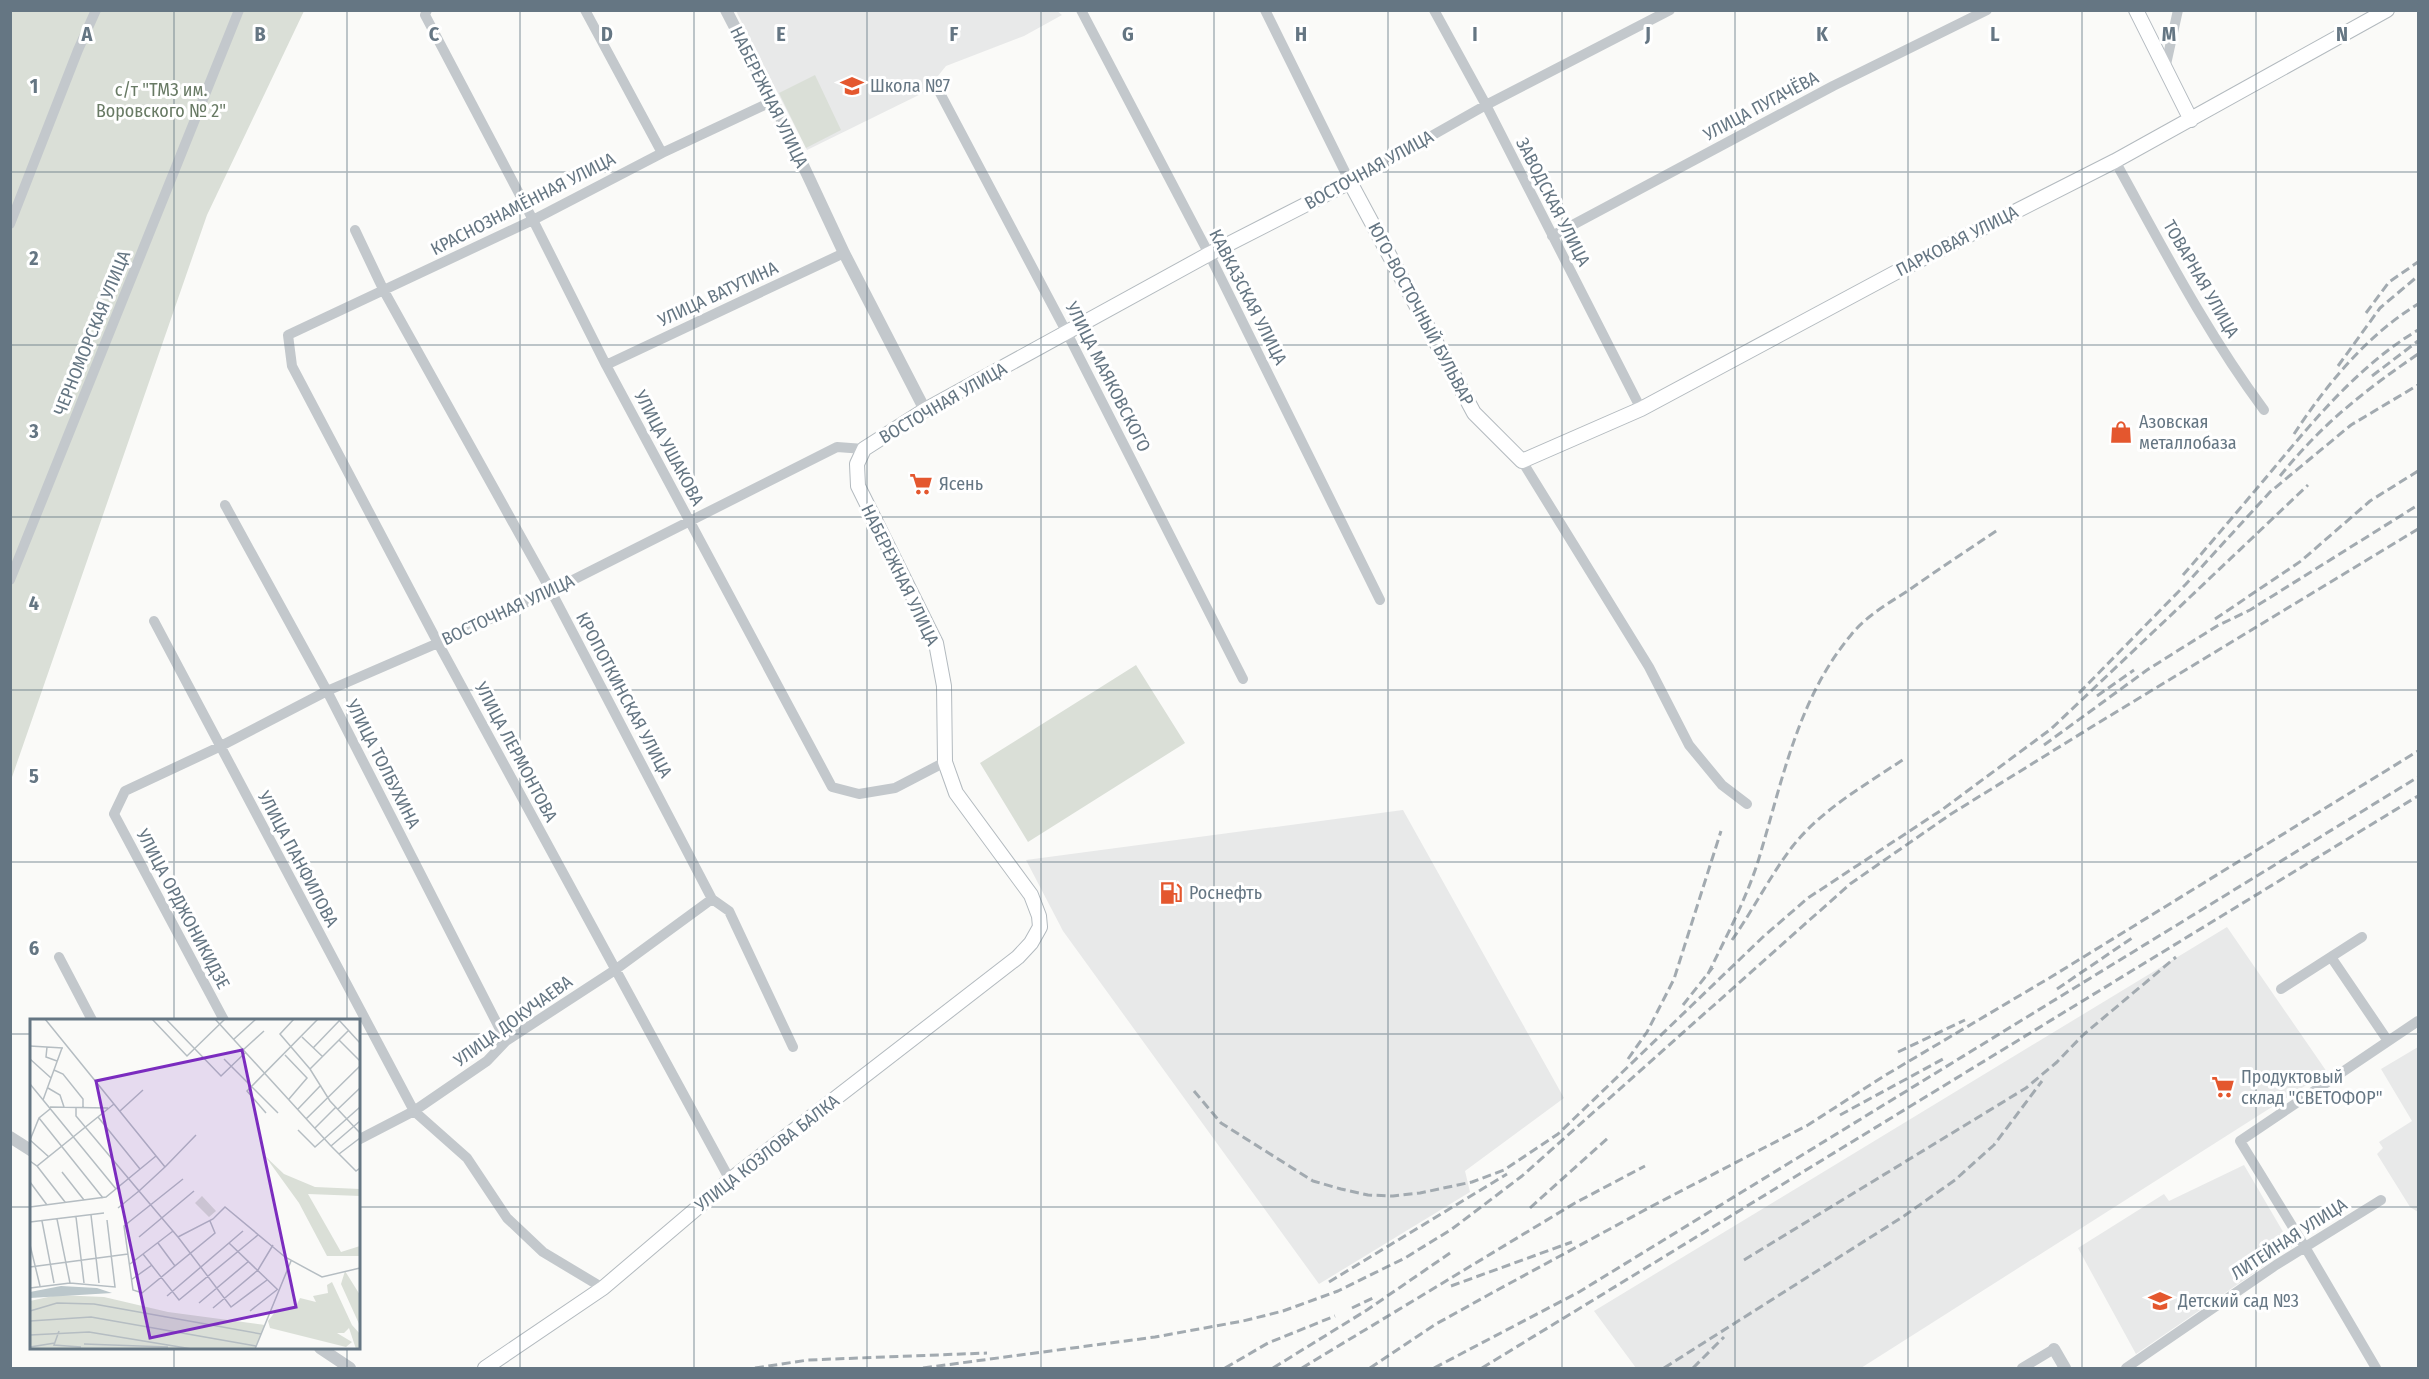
<svg xmlns="http://www.w3.org/2000/svg" width="2429" height="1379" viewBox="0 0 2429 1379" font-family="'Fira Sans Condensed',sans-serif">
<style>
.built{fill:#e8e9e9}
.green{fill:#dadfd7}
.lines{fill:none;stroke-linecap:round;stroke-linejoin:round}
.secondary-casing{stroke:#b3babf;stroke-width:16}
.minor{stroke:#c3c8cc;stroke-width:10}
.tertiary{stroke:#c3c8cc;stroke-width:12}
.secondary{stroke:#fff;stroke-width:14}
.rail{stroke:#a2aab0;stroke-width:3;stroke-dasharray:9 4.5;stroke-linecap:butt}
.grid{fill:none;stroke:#657683;stroke-width:1.5;stroke-opacity:0.55}
.labels{text-anchor:middle;dominant-baseline:central;stroke-width:6;stroke-linejoin:round;paint-order:stroke}
.poi-label{font-size:18px;fill:#657683;stroke:#fff;text-anchor:start}
.park-label{font-size:18px;fill:#687a64;stroke:#fff}
.street-label{font-size:18px;fill:#657683;stroke:#fff}
.inset-road{fill:none;stroke:#b5bdc2;stroke-width:1.5}
.view{fill:#7b2cbf;fill-opacity:0.15;stroke:#7b2cbf;stroke-width:3}
.inset-edge{fill:none;stroke:#657683;stroke-width:3}
.grid-label{font-size:20px;text-anchor:middle;font-weight:bold;fill:#657683;stroke:#fff;stroke-width:6;stroke-linejoin:round;paint-order:stroke}
</style>
<rect width="100%" height="100%" fill="#fafaf8"/>
<!-- built -->
<path class="built" d="M1056 10 1062 15 1024 36 946 66 925 92 807 150 736 11Z
M1403 810 1564 1098 1465 1171 1470 1192 1319 1284 1063 931 1026 860Z
M2227 927 2327 1072 1861 1368H1636L1594 1311Z
M2418 1047V1212L2410 1207 2377 1154 2383 1148 2379 1142 2412 1121 2381 1069Z
M2244 1165 2292 1247 2136 1354 2078 1248 2164 1194 2169 1201Z"/>
<!-- green -->
<path class="green" d="M11 11H304L207 215 11 780Z
M815 75 841 130 806 148 779 93Z
M1136 665 1185 743 1028 842 980 763Z"/>
<g class="lines">
<!-- secondary casing -->
<g class="secondary-casing">
<path id="secondary" d="M2136 10 2191 120
M485 1368 603 1288 730 1180 1018 957 1031 943 1040 927 1039 916 1031 895 956 793 945 762 944 686 936 643 858 486 857 464 864 449 925 410 1209 254 1350 182 1474 413 1522 461 1641 409 1902 269 2115 161 2387 10"/>
</g>
<!-- minor -->
<path class="minor" d="M427 10 425 15 533 220 606 365 832 787 859 794 895 788 945 762
M585 10 662 153
M1081 10 1209 254 1380 600
M1265 10 1350 182 1486 105 1670 10
M1434 10 1486 105 1641 409
M2165 69 2178 10
M940 93 1067 333 1243 679
M2115 161C2162 246 2206 332 2264 410
M10 224 78 50 96 10
M355 230 384 291 551 591 712 899 729 911 793 1047
M1552 236 1833 86 1987 10
M606 365 844 253
M1522 461 1649 667 1689 745 1722 785 1747 804
M225 505 327 691 506 1041
M10 580 239 10
M154 621 414 1111 467 1158 507 1218 543 1252 603 1288
M59 957 92 1020
M2331 957 2388 1041
M2281 989 2362 937
M224 1020 114 814 125 791 219 747 327 691 438 643 551 591 837 447 864 449
M358 1140 414 1111 487 1061 506 1041 615 970 712 899
M730 1180 438 643 292 366 288 335 533 220 662 153 773 101
M2022 1368 2054 1349
M2126 1368 2276 1265 2381 1200
M2376 1368 2305 1247 2240 1141 2418 1021"/>
<!-- tertiary -->
<path class="tertiary" d="M726 10 773 101 844 253 925 410
M10 1137 32 1151
M320 1348 350 1368
M2054 1349 2065 1368"/>
<!-- secondary -->
<use href="#secondary" class="secondary"/>
<!-- rail -->
<path class="rail" d="M2366 313 2389 282 2418 262
M2338 366 2380 308 2418 276
M2372 376 2418 341
M2294 434C2327 384 2367 335 2418 304
M2280 476C2322 424 2364 391 2418 354
M2183 575C2210 544 2237 512 2264 480 2310 425 2356 367 2418 330
M2215 619 2301 561 2370 501 2418 471
M2079 693 2186 584 2270 492 2351 425 2418 385
M2097 696 2134 670
M2044 745 2147 670 2217 626 2250 610 2418 505
M1732 940C1753 910 1770 876 1792 847 1821 810 1865 785 1904 759
M1708 974C1728 933 1750 892 1762 848 1784 773 1800 696 1851 635 1866 616 1889 603 1909 590 1939 569 1969 549 1999 529
M2057 989 2132 938
M1683 1005 1713 967
M1898 1052 1965 1020
M1628 1059 1647 1032 1674 979 1721 831
M1194 1091 1221 1123 1313 1181 1341 1189 1368 1195 1393 1196 1420 1193 1472 1182 1504 1170 1558 1134 1764 936 1808 898 1943 809 2051 729 2308 485
M1840 1115 1943 1059
M1530 1208 1609 1137
M1744 1260 2026 1088 2057 1062 2083 1035 2176 957
M1329 1282 1507 1174
M1451 1286 1572 1242
M1352 1308 1375 1297
M755 1368 808 1360 987 1353
M923 1368 1155 1337 1243 1321 1283 1311 1338 1291 1405 1258 1452 1229 1522 1176 1850 884 1951 814 2098 723 2418 529
M1225 1368 1268 1343 1335 1316
M1273 1368 1367 1310 1450 1253
M1302 1368 1575 1203 1645 1166
M1370 1368 1436 1324 1490 1294 1654 1205 1808 1125 1884 1076 2051 977 2418 751
M1434 1368 1579 1292 2418 777
M1482 1368 2418 796
M1664 1368 1904 1216 1955 1180 1994 1145 2042 1081
M1693 1368 1724 1337"/>
</g>
<!-- grid -->
<path class="grid" d="M174 10V1020M347 10V1020M520 10V1368M694 10V1368M867 10V1368M1041 10V1368M1214 10V1368M1388 10V1368M1562 10V1368M1735 10V1368M1908 10V1368M2082 10V1368M2256 10V1368M10 172H2418M10 345H2418M10 517H2418M10 690H2418M10 862H2418M10 1034H32M358 1034H2418M10 1207H32M358 1207H2418M174 1348V1368M347 1348V1368"/>
<!-- icons -->
<defs>
<g id="school-bare" transform="scale(1.8)"><path d="M0-5L7-2L0 1L-7-2ZM-4 1L0 2.5L4 1V4Q0 6-4 4Z" fill="#e4572e" stroke="#fff" stroke-width="2.5" paint-order="stroke"/></g>
<g id="shop-bare" transform="scale(1.8)"><path d="M-5-2.5h2.3a2.7 3.5 0 0 1 5.4 0H5L5.5 6h-11ZM-1.5-2.5h3a1.5 2.3 0 0 0-3 0Z" fill="#e4572e" stroke="#fff" stroke-width="2.5" paint-order="stroke"/></g>
<g id="supermarket-bare" transform="scale(1.8)"><path d="M-6-5.5h2.5l.6 2H6L4.5 2H-2.5L-4.4-4H-6ZM-1.5 3.2a1.3 1.3 0 1 0 .1 0ZM3 3.2a1.3 1.3 0 1 0 .1 0Z" fill="#e4572e" stroke="#fff" stroke-width="2.5" paint-order="stroke"/></g>
<g id="fuel-bare" transform="scale(1.8)"><path d="M-5.5-6h7V0h2V4h1.3V-2.5L3-4.5l.8-.8L6-3V5H2.5V1h-1V6h-7ZM-4.2-4.7v3.2H.2V-4.7Z" fill="#e4572e" stroke="#fff" stroke-width="2.5" paint-order="stroke"/></g>
</defs>
<g fill-rule="evenodd">
<use href="#school-bare" x="852" y="86"/>
<use href="#shop-bare" x="2121" y="432"/>
<use href="#supermarket-bare" x="921" y="484"/>
<use href="#fuel-bare" x="1171" y="893"/>
<use href="#supermarket-bare" x="2223" y="1087"/>
<use href="#school-bare" x="2160" y="1301"/>
</g>
<g class="labels">
<!-- poi labels -->
<g class="poi-label">
<text x="870" y="86">Школа №7</text>
<text x="2139" y="422">Азовская<tspan x="2139" dy="21">металлобаза</tspan></text>
<text x="939" y="484">Ясень</text>
<text x="1189" y="893">Роснефть</text>
<text x="2241" y="1077">Продуктовый<tspan x="2241" dy="21">склад "СВЕТОФОР"</tspan></text>
<text x="2178" y="1301">Детский сад №3</text>
</g>
<!-- park labels -->
<g class="park-label">
<text x="161" y="90">с/т "ТМЗ им.<tspan x="161" dy="21">Воровского № 2"</tspan></text>
</g>
<!-- street labels -->
<g class="street-label">
<text transform="translate(769 97) rotate(64)">НАБЕРЕЖНАЯ УЛИЦА</text>
<text transform="translate(1761 106) rotate(-28)">УЛИЦА ПУГАЧЁВА</text>
<text transform="translate(1369 170) rotate(-29)">ВОСТОЧНАЯ УЛИЦА</text>
<text transform="translate(1553 202) rotate(63)">ЗАВОДСКАЯ УЛИЦА</text>
<text transform="translate(523 204) rotate(-27)">КРАСНОЗНАМЁННАЯ УЛИЦА</text>
<text transform="translate(1957 241) rotate(-27)">ПАРКОВАЯ УЛИЦА</text>
<text transform="translate(2201 279) rotate(60)">ТОВАРНАЯ УЛИЦА</text>
<text transform="translate(718 294) rotate(-25)">УЛИЦА ВАТУТИНА</text>
<text transform="translate(1248 297) rotate(63)">КАВКАЗСКАЯ УЛИЦА</text>
<text transform="translate(1421 314) rotate(62)">ЮГО-ВОСТОЧНЫЙ БУЛЬВАР</text>
<text transform="translate(92 333) rotate(-68)">ЧЕРНОМОРСКАЯ УЛИЦА</text>
<text transform="translate(1108 377) rotate(63)">УЛИЦА МАЯКОВСКОГО</text>
<text transform="translate(943 403) rotate(-30)">ВОСТОЧНАЯ УЛИЦА</text>
<text transform="translate(669 448) rotate(62)">УЛИЦА УШАКОВА</text>
<text transform="translate(900 575) rotate(64)">НАБЕРЕЖНАЯ УЛИЦА</text>
<text transform="translate(508 610) rotate(-25)">ВОСТОЧНАЯ УЛИЦА</text>
<text transform="translate(624 695) rotate(62)">КРОПОТКИНСКАЯ УЛИЦА</text>
<text transform="translate(516 752) rotate(62)">УЛИЦА ЛЕРМОНТОВА</text>
<text transform="translate(383 764) rotate(63)">УЛИЦА ТОЛБУХИНА</text>
<text transform="translate(298 859) rotate(62)">УЛИЦА ПАНФИЛОВА</text>
<text transform="translate(183 909) rotate(62)">УЛИЦА ОРДЖОНИКИДЗЕ</text>
<text transform="translate(513 1021) rotate(-36)">УЛИЦА ДОКУЧАЕВА</text>
<text transform="translate(767 1153) rotate(-38)">УЛИЦА КОЗЛОВА БАЛКА</text>
<text transform="translate(2289 1239) rotate(-33)">ЛИТЕЙНАЯ УЛИЦА</text>
</g>
</g>
<!-- overview -->
<g transform="translate(30 1019)">
<rect width="330" height="330" fill="#fafaf8"/>
<path d="M235 137 254 155 285 168 330 170V177L278 175 311 233 330 227V237H297L269 184ZM172 177 186 192 179 198 165 184ZM315 252 330 276V307L311 265ZM302 263 322 306 330 315V330H326L319 309 314 314H307L322 323 316 328 240 309 238 302 245 293 265 289 270 279 286 283 283 277 298 274 297 266ZM27 276 74 278 138 293 235 306 225 330H0V282Z" fill="#dadfd7"/>
<path d="M31 267 67 269 82 274 0 279V273Z" fill="#bbc7cb"/>
<path class="inset-road" d="M15 0 135 148 109 172 148 218 183 200 195 188 255 238 292 258 330 249M122 0 157 37 195 0M136 0 191 57 215 34M185 0 301 127 326 152 330 149M264 0 250 15 280 50 300 82 330 114M308 0 330 24M272 18 293 38M204 20 226 0M309 21 330 42M0 27 33 29M17 28 16 38 27 42M283 29 309 2M213 31 234 12M255 36 277 59 259 80M0 40 21 59M194 40 248 94M280 50 318 12M24 51 33 55 53 80V89M0 65 86 170M18 69 30 76 34 88M13 81 32 29M20 88 78 89M46 89V97L109 172 88 189M268 90 291 66M308 90 330 69M90 92 113 71M236 94 217 72 288 0M68 98 110 150M9 99 73 179M276 100 330 47M285 109 306 88M268 111 285 128 330 88M0 121 9 99 20 90M0 121 19 138M301 127 330 102M309 135 330 119M0 142 7 147 84 85M7 147 35 183M135 148 166 116M32 153 54 181M153 160 94 207 103 271 112 274 185 214 180 202M0 163 17 186M0 188 76 178 126 137M61 196 69 264M46 198 54 264M27 200 40 264M12 202 24 264M0 203 74 194M109 218 164 172M148 218 201 288 237 261M128 224 145 247M199 224 247 270M0 226 10 267M113 235 149 281 228 216M100 245 143 212M0 248 98 235M101 261 122 246M0 269 40 264 85 268 77 201M137 277 213 212M169 284 219 242M183 289 228 251 243 226M0 292 27 284 64 285 231 315M220 292 248 270M0 302 61 298 226 327M29 312 24 326 51 328M0 316 59 313 162 330M54 325 138 328M0 328 25 324M225 330 261 242"/>
<path class="view" d="M212 31 266 288 120 319 66 62Z"/>
<rect width="330" height="330" class="inset-edge"/>
</g>
<g class="grid-label">
<text x="87" y="41">A</text>
<text x="260" y="41">B</text>
<text x="434" y="41">C</text>
<text x="607" y="41">D</text>
<text x="781" y="41">E</text>
<text x="954" y="41">F</text>
<text x="1128" y="41">G</text>
<text x="1301" y="41">H</text>
<text x="1475" y="41">I</text>
<text x="1648" y="41">J</text>
<text x="1822" y="41">K</text>
<text x="1995" y="41">L</text>
<text x="2169" y="41">M</text>
<text x="2342" y="41">N</text>
<text x="34" y="93">1</text>
<text x="34" y="265">2</text>
<text x="34" y="438">3</text>
<text x="34" y="610">4</text>
<text x="34" y="783">5</text>
<text x="34" y="955">6</text>
</g>
<!-- border -->
<rect width="2429" height="1379" fill="none" stroke="#657683" stroke-width="24"/>
</svg>
